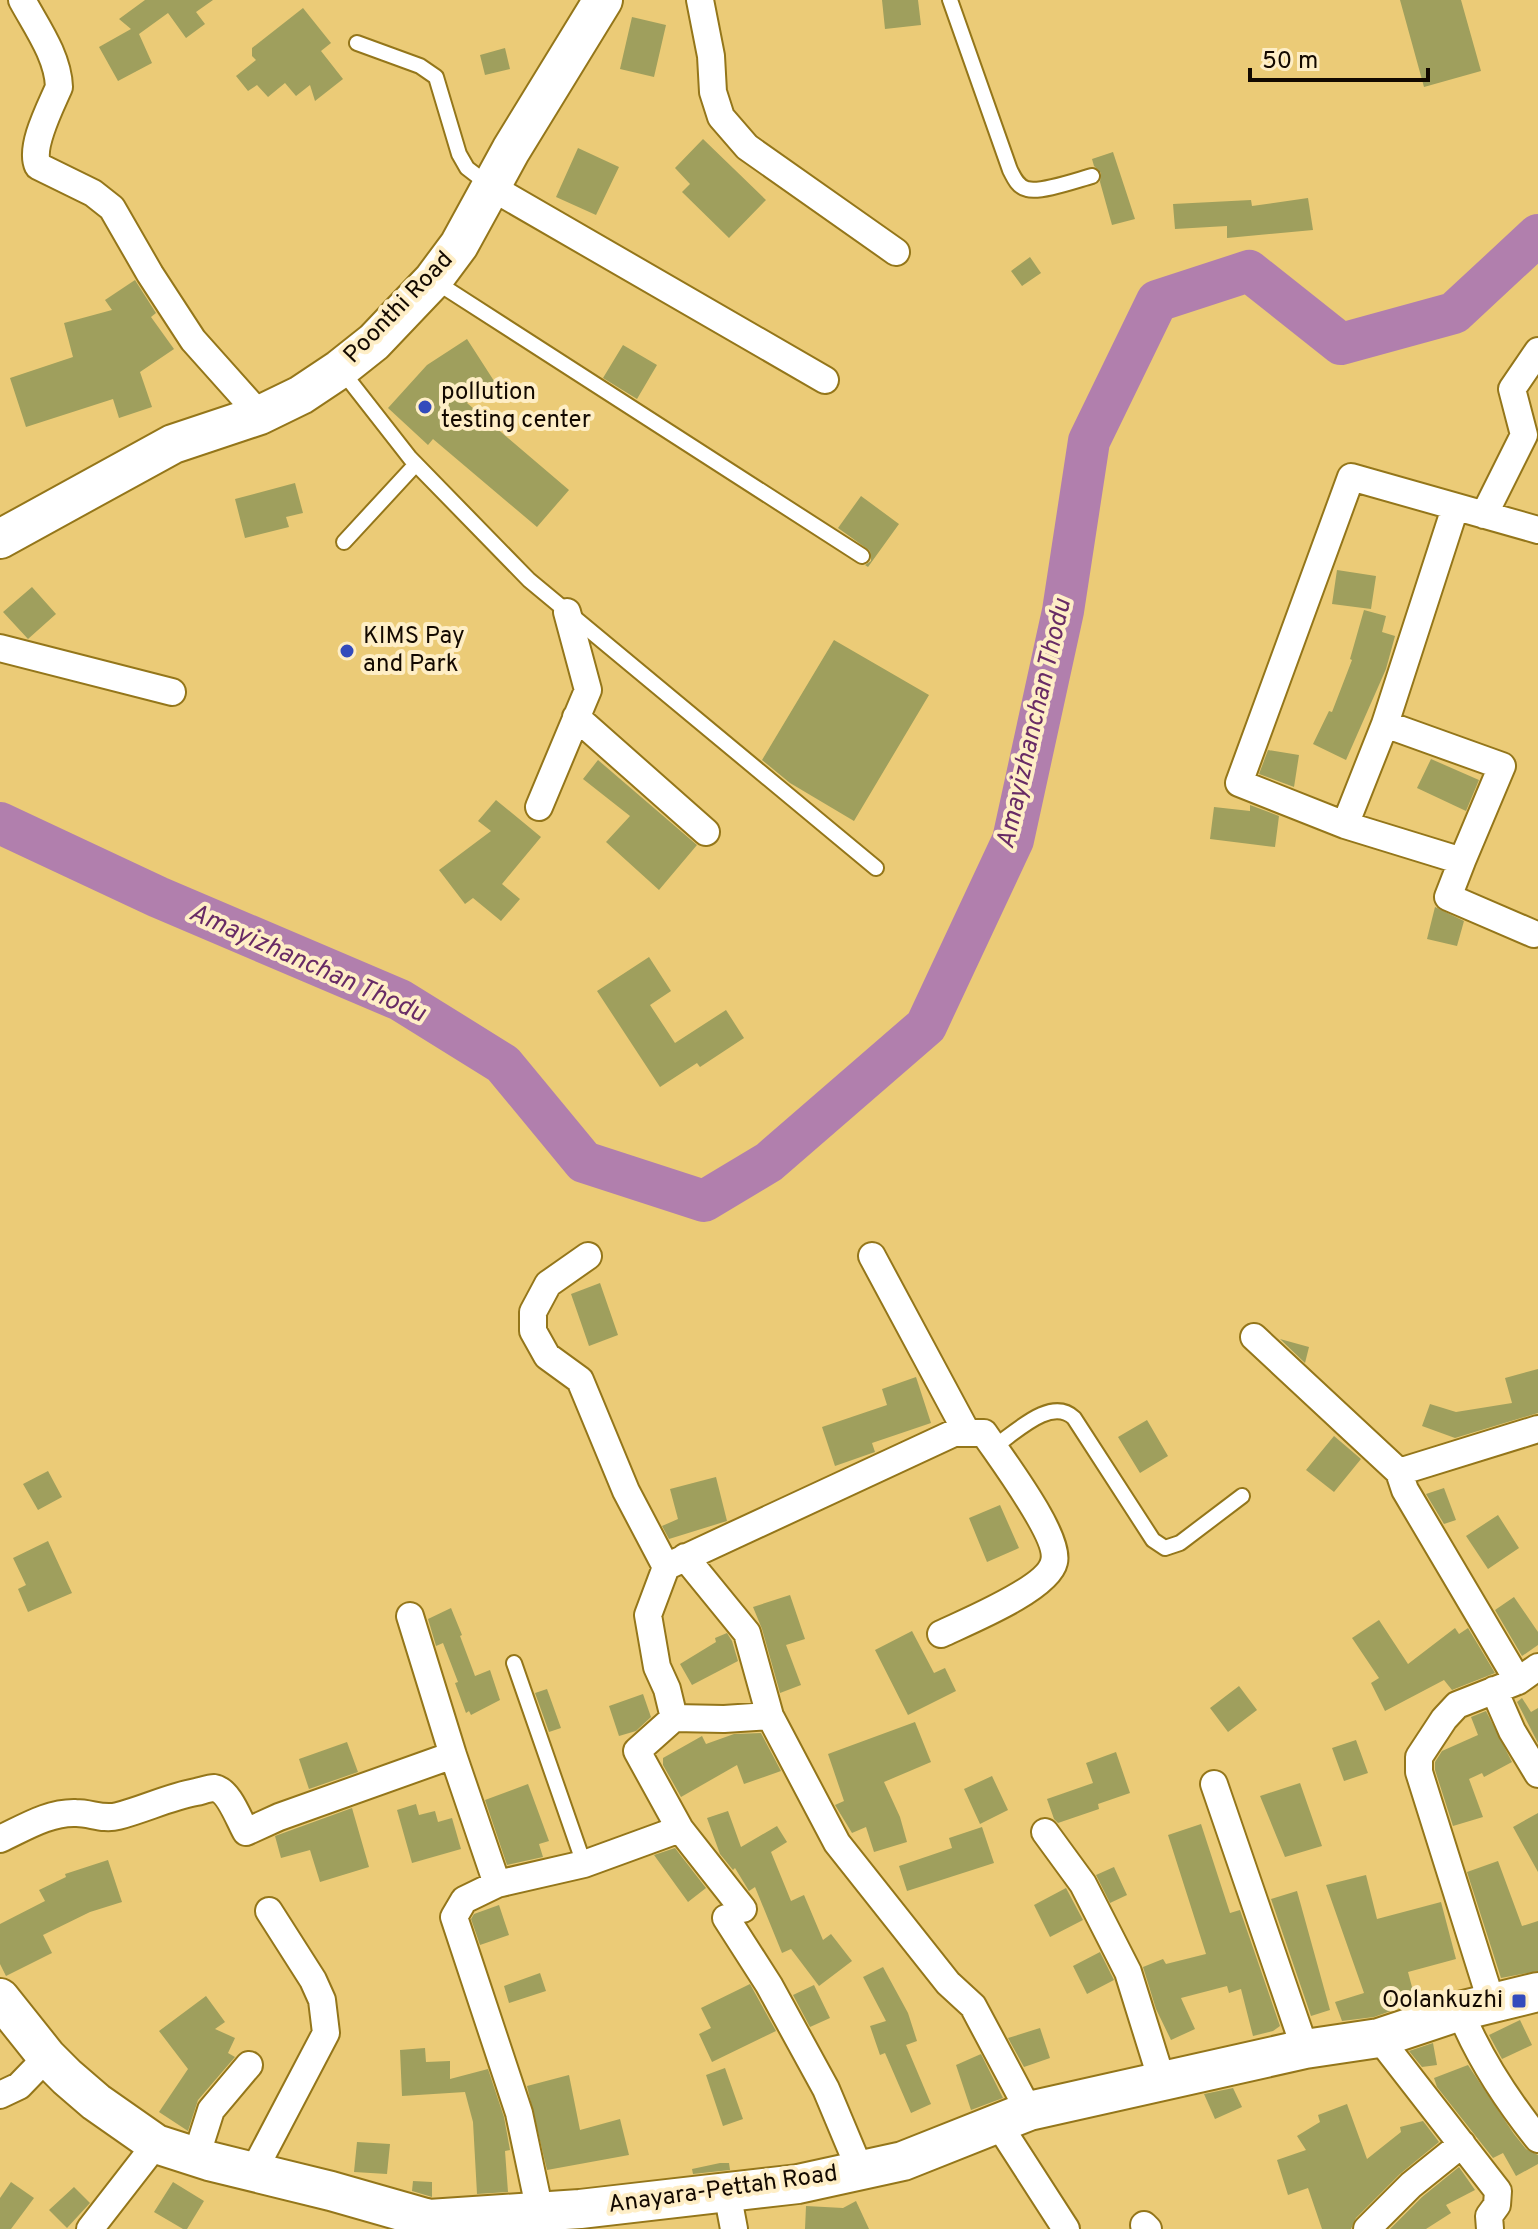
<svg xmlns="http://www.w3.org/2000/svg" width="1538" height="2229" viewBox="0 0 1538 2229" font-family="Overpass,sans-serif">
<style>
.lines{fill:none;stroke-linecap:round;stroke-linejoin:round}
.river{stroke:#b17fad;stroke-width:42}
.building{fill:#9f9f5d}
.lane-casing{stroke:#94761a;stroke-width:18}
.street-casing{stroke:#94761a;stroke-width:30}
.secondary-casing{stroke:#94761a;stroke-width:42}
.lane{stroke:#fff;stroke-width:14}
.street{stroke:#fff;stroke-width:26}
.secondary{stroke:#fff;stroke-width:38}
.poi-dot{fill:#334bbc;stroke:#feeec6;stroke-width:3}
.labels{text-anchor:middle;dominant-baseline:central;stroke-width:8;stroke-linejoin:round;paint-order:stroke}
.street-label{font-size:24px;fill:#130900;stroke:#feeec6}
.poi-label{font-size:24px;fill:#130900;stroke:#feeec6;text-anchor:start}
.water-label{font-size:26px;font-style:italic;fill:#682b65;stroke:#feeec6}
</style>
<rect width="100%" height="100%" fill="#ebcb77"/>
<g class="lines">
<!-- river -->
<path class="river" d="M0 823 158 897 400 1000 503 1064 584 1162 704 1201 769 1162 926 1026 1013 840 1063 611 1089 441 1157 301 1249 271 1341 344 1454 313 1538 235"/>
</g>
<!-- building -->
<path class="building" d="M145 0H213L196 12 205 24 186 38 168 13 139 34 152 63 118 81 99 47 131 29 119 19Z
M882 0H918L921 25 885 29Z
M1400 0H1461L1481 71 1424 87Z
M303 8 331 43 321 51 343 79 315 101 310 85 296 96 285 83 268 97 257 85 248 91 236 76 256 60 252 56V48Z
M632 17 666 25 654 77 620 69Z
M505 48 510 69 485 75 480 55Z
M703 139 766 200 729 238 682 192 690 184 675 168Z
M578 148 619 167 596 215 556 197Z
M1113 152 1135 219 1112 225 1100 182 1101 173 1094 166 1092 159Z
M1308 198 1313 230 1227 238V226L1175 229 1173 204 1251 200 1252 206Z
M1030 257 1041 273 1022 286 1011 271Z
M135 280 156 313 151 317 174 349 140 372 152 407 119 418 113 399 26 427 10 378 73 357 64 323 112 310 105 300Z
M467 339 496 384 467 403 569 490 537 527 433 439 428 445 388 408 427 365Z
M623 345 657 365 637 399 603 378Z
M295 483 303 513 286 517 289 527 245 538 235 499Z
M861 496 899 524 868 567 865 565 871 561 870 551 838 528Z
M1337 570 1376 576 1371 609 1332 604Z
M32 587 56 614 28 639 3 612Z
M1364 610 1386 616 1382 632 1395 636 1386 669 1346 760 1313 744 1329 711 1332 712 1352 660 1350 659Z
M834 640 929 695 854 821 790 783 762 760Z
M1268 750 1299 755 1294 787 1259 774Z
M1431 759 1479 780 1466 811 1417 788Z
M598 760 697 845 659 890 606 842 630 816 583 779Z
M496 800 541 837 502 884 520 899 501 921 473 898 465 904 439 870 491 831 478 821Z
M1250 805 1279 816 1275 847 1210 839 1214 807 1250 811Z
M1435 907 1464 921 1457 946 1427 939Z
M649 957 671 991 650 1005 675 1043 726 1010 744 1038 700 1067 697 1063 660 1087 597 991Z
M600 1283 618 1335 589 1346 571 1294Z
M1280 1339 1309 1347 1305 1363Z
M1538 1369V1413L1455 1438 1422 1426 1430 1404 1456 1412 1512 1403 1505 1378Z
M916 1377 931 1423 872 1443 875 1452 835 1466 822 1427 887 1405 882 1389Z
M1147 1420 1168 1456 1140 1473 1118 1437Z
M1334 1436 1361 1459 1334 1492 1306 1470Z
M48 1471 62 1497 38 1510 23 1484Z
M716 1477 727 1521 669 1539 662 1526 678 1519 670 1489Z
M1444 1488 1456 1520 1444 1524 1426 1494Z
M1000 1505 1019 1548 987 1562 969 1518Z
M1498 1515 1519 1548 1488 1569 1466 1536Z
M48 1541 72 1593 28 1612 18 1589 26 1585 13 1558Z
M790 1595 805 1639 786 1645 801 1685 780 1693 762 1629 753 1607Z
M1514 1597 1538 1632V1645L1522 1656 1495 1610Z
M451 1608 462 1635 460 1636 475 1676 490 1670 500 1700 471 1715 469 1711 466 1713 455 1683 458 1682 443 1643 436 1646 428 1619Z
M1379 1620 1408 1664 1455 1628 1459 1634 1468 1628 1495 1673 1452 1690 1444 1680 1385 1711 1371 1683 1379 1678 1352 1638Z
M912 1631 934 1673 945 1668 956 1691 908 1715 875 1650Z
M727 1633 732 1641 738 1661 692 1685 680 1664 716 1642 715 1638Z
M1239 1686 1257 1710 1228 1732 1210 1708Z
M547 1689 561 1728 549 1732 535 1693Z
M643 1694 651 1717 636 1731 619 1736 609 1706Z
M1522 1698 1531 1712 1538 1708V1743L1517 1702Z
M1486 1711 1512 1762 1484 1777 1482 1773 1469 1779 1483 1817 1453 1826 1435 1770V1762L1442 1751 1478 1735 1471 1717Z
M915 1722 931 1762 884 1782 900 1817 907 1842 874 1852 866 1827 852 1833 835 1805 844 1801 828 1754Z
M761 1733 781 1771 744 1784 737 1765 681 1797 663 1765V1758L702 1736 706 1744 734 1734Z
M1356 1740 1368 1773 1344 1781 1332 1748Z
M347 1742 358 1772 309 1789 299 1759Z
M1116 1752 1130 1793 1098 1804 1099 1809 1058 1823 1054 1819 1047 1799 1093 1783 1086 1763Z
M992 1776 1008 1810 980 1824 964 1789Z
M1300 1783 1322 1846 1285 1857 1260 1796Z
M528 1784 549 1841 539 1844 543 1857 507 1865 485 1800Z
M416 1804 419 1815 435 1811 438 1822 452 1818 461 1849 412 1863 397 1810Z
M352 1808 369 1867 320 1882 310 1850 281 1858 275 1836Z
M728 1811 741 1847 777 1826 787 1842 771 1852 791 1901 804 1895 823 1940 831 1934 852 1961 819 1986 791 1949 782 1953 755 1887 749 1891 735 1868 733 1870 720 1854 707 1818Z
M1538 1813V1872L1513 1827Z
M1201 1824 1230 1913 1240 1910 1280 2026 1273 2031 1253 2036 1241 1989 1229 1993 1227 1986 1181 1998 1195 2029 1171 2040 1156 2009 1143 1967 1163 1959 1166 1964 1206 1954 1168 1835Z
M982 1827 994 1863 907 1891 899 1866 952 1848 949 1838Z
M675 1848 706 1888 688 1902 654 1855Z
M108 1860 122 1902 90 1912 43 1935 52 1953 6 1976 0 1964V1924L45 1901 39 1890 66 1877 65 1874Z
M1498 1861 1522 1926 1538 1921V1971L1501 1978 1467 1872Z
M1114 1867 1127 1895 1110 1903 1096 1875Z
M1366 1875 1377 1919 1441 1902 1456 1959 1408 1972 1416 2002 1374 2017 1342 2021 1335 2002 1364 1993 1326 1885Z
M1066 1888 1083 1920 1050 1937 1034 1905Z
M1297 1891 1330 2010 1311 2016 1271 1899Z
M499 1905 509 1935 480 1945 471 1919 474 1914Z
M1100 1952 1114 1980 1087 1994 1073 1966Z
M883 1967 908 2013 917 2041 906 2045 931 2104 911 2113 885 2053 880 2055 870 2026 886 2021 863 1977Z
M540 1973 546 1991 509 2003 504 1986Z
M750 1984 776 2031 712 2062 699 2034 711 2028 701 2008Z
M814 1985 830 2018 810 2027 793 1995Z
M206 1996 225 2022 215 2029 235 2038 228 2053 235 2057 198 2100 188 2131 159 2112 188 2069 159 2031Z
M1520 2020 1532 2045 1502 2059 1489 2035Z
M1040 2028 1050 2058 1024 2067 1008 2038Z
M1433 2043 1437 2065 1422 2067 1409 2051Z
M425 2048 426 2062 450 2061V2079L488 2069 504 2117 510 2150 505 2151 508 2192 477 2194 473 2122 465 2092 402 2096 400 2050Z
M981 2054 1003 2098 971 2110 956 2065Z
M1468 2065 1514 2134 1526 2149 1538 2155V2164L1516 2176 1503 2153 1493 2158 1437 2087 1434 2078Z
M725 2068 743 2119 723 2126 706 2075Z
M569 2075 580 2130 620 2119 629 2155 547 2170 527 2086Z
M1233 2088 1242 2107 1215 2119 1204 2094Z
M1347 2104 1367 2159 1401 2132 1400 2127 1423 2121 1439 2142 1400 2174 1356 2218 1351 2229H1322L1308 2188 1288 2195 1277 2160 1306 2150 1297 2136 1320 2122 1318 2115Z
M357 2142 390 2144 387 2174 354 2172Z
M720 2163H729L730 2170 693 2174 692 2169Z
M1459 2167 1475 2190 1446 2205 1451 2213 1426 2229H1390L1422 2197Z
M413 2181 432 2182V2197L412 2191Z
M11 2182 34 2198 11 2229H0V2198Z
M173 2182 204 2201 187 2229H183L154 2212Z
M74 2187 90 2203 67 2228 49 2210Z
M856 2201 869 2229H805L806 2206 843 2208Z"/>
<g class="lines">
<!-- lane casing -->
<g class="lane-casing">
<path id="lane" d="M950 0 1010 170C1014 178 1018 187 1027 189 1041 193 1077 180 1092 176
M357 43 420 66 436 77 459 154 467 168 489 185
M433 280 862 556
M342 371 410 458 529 580 876 868
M344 542 416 464
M994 1447C1015 1433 1051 1396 1074 1418L1153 1540 1165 1548 1180 1543 1242 1496
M514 1663 584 1864"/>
</g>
<!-- street casing -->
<g class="street-casing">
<path id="street" d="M22 0C36 26 58 56 59 87 51 106 29 147 38 166L93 193 112 208 150 274 193 340 260 415
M700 0 711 56 713 92 721 117 747 147 896 252
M491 187 825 380
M1484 515 1524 435 1512 389 1538 351
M0 648 172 692
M576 717 706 832
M1385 724 1455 508
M539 807 588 690 567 612
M1345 825 1385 724 1502 766 1462 861 1345 825 1239 783 1351 477 1538 530
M1462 861 1448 897 1534 934
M872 1256 966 1431
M1254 1337 1399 1472 1405 1490 1518 1681
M1399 1472 1538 1429
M685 1557 747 1633 770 1716 837 1843 948 1983 973 2006 1029 2111
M672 1564 954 1433H984C1000 1457 1061 1537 1054 1562 1048 1589 966 1622 941 1634
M410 1616 453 1755 497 1884
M1494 1690 1512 1731 1538 1774
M674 1718 724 1719 770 1716
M1214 1784 1305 2049
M680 1829 743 1909
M1045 1832 1083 1884 1128 1972 1162 2081
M0 1839C24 1828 49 1812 76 1813 91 1813 103 1820 118 1816 145 1809 169 1797 196 1792 201 1791 209 1788 214 1788 229 1790 239 1820 246 1832L279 1817 453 1755
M726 1918 769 1985 826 2089 860 2170
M1492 2004 1419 1772V1757L1444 1719 1457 1705 1518 1681 1538 1667
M1460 2011C1479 2058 1506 2099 1538 2139
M1379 2038 1498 2191 1497 2205 1489 2216 1490 2229
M0 2095 19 2086 47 2057
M997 2122 1066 2229
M196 2157 211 2110 249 2065
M253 2172 326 2033 322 2000 313 1980 269 1911
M727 2192 734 2229
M540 2212 519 2113 454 1917 464 1900 497 1884 584 1864 680 1829 637 1751 674 1718 667 1689 657 1667 648 1615 666 1567 626 1491 580 1380 547 1356 533 1331V1312L548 1284 588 1256
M1144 2225 1148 2229
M90 2229 156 2144
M1367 2229 1411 2185 1462 2144"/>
</g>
<!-- secondary casing -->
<g class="secondary-casing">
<path id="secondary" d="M0 539 173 444 260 415 301 395 340 369 374 342 433 280 459 245 511 150 603 0
M0 1998 47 2057 67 2077 96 2102 156 2144 209 2161 331 2191 429 2219 580 2209 798 2184 903 2161 1029 2111 1305 2049 1379 2038 1460 2011 1538 1992"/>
</g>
<!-- lane -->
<use href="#lane" class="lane"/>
<!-- street -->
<use href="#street" class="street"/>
<!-- secondary -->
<use href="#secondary" class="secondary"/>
</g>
<!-- markers -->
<g class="poi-dot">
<circle cx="425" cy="407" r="8"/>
<circle cx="347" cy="651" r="8"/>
<rect x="1511" y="1993" width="16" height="16" rx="4"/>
</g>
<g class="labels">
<!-- street labels -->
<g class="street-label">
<text transform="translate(399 308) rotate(-46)">Poonthi Road</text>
<text transform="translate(723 2190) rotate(-8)">Anayara-Pettah Road</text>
</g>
<!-- poi labels -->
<g class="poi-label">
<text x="441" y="393">pollution<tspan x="441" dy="28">testing center</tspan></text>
<text x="363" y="637">KIMS Pay<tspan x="363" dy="28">and Park</tspan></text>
<text x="1503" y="2001" text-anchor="end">Oolankuzhi</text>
</g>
<!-- water labels -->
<g class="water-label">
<text transform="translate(1035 724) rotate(-77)">Amayizhanchan Thodu</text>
<text transform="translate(307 964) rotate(24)">Amayizhanchan Thodu</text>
</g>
</g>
<!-- scale -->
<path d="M1250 68v12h178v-12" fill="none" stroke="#130900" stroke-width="4"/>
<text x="1262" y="68" font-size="24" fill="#130900" stroke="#feeec6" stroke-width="6" paint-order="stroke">50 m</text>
</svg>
